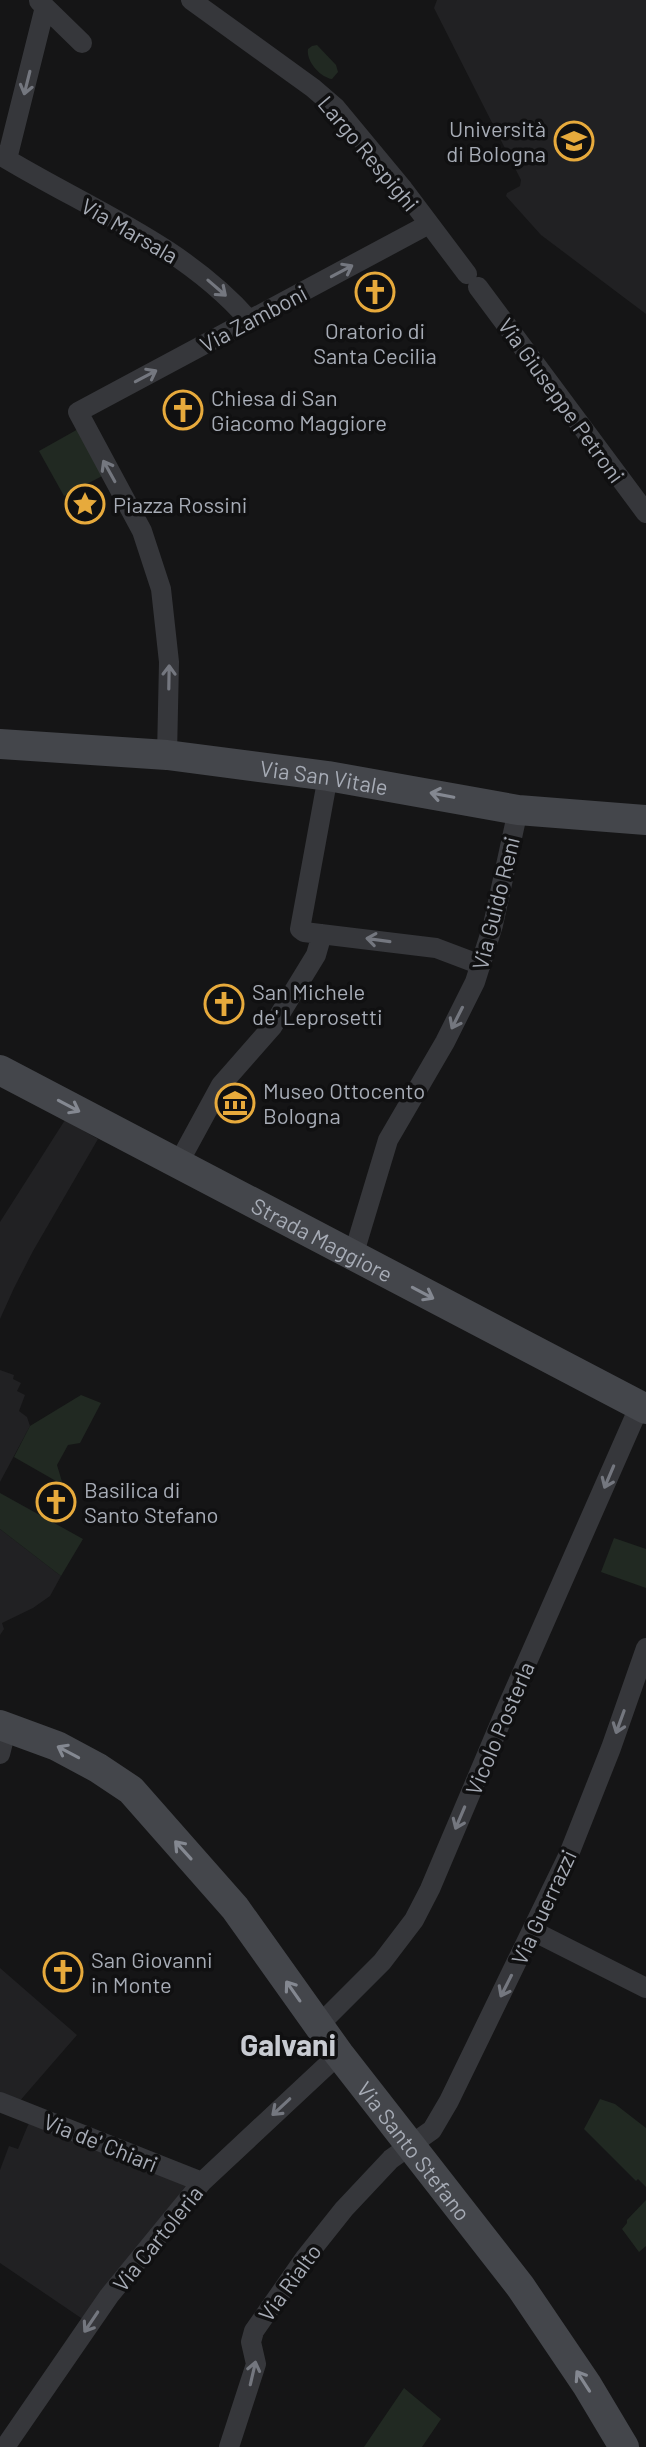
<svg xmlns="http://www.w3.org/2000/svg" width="646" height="2447" viewBox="0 0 646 2447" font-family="Barlow,sans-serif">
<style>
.built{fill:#212123}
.green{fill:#212922}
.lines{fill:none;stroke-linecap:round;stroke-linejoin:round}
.street{stroke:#36373b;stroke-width:20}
.secondary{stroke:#44464b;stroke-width:30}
.oneway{stroke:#74777f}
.oneway2{stroke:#848891}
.labels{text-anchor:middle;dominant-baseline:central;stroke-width:7;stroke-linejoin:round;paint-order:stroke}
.poi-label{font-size:22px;fill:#a7acb6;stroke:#101011;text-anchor:start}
.street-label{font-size:22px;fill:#a7acb6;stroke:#101011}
.district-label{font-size:30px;font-weight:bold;fill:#c8cbd2;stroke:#101011}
</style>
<rect width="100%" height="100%" fill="#151516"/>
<!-- built -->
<path class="built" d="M437 0H646V314L541 235 506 196 507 193 520 186 521 180 434 8Z
M65 1120 98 1139 33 1251 14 1288 0 1319V1222Z
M0 1370 14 1375 13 1379 21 1383 17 1391 25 1395 19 1411 27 1417 30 1426 0 1482Z
M0 1529 61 1576 50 1596 33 1608 2 1623 4 1629 0 1635Z
M0 1968 77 2035 18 2103 0 2096Z
M31 2118 188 2183 84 2320 0 2263V2170L9 2146 18 2149Z"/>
<!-- green -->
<path class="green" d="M317 45 336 65 338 72 332 79C320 77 306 61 308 49L312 46Z
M80 428 106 474 64 496 39 451Z
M81 1395 101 1403 80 1443 68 1445 57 1465 63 1485 14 1457 30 1426Z
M0 1493 83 1539 61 1576 0 1529Z
M614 1538 646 1549V1588L601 1572Z
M600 2099 615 2104 646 2128V2187L638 2179 636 2181 584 2129Z
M646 2200V2246L639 2252 622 2229 627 2223V2220Z
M404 2388 441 2419 422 2447H364Z"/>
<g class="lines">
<!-- street -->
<path class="street" d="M191 0 313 88 335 107 403 189 467 274
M39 1 82 43
M0 155C85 207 183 244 249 320
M7 159 45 7
M478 287 646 513
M167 755 169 662 161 589 142 531 78 412 429 224
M328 776 300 929 304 932 436 948 481 965
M178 1164 221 1085 272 1027 316 955 322 934
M353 1256 388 1140 445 1042 475 982 493 925 518 810
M0 1754 7 1726
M533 1931 646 1988
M318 2026 382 1962 414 1920 430 1889 505 1712 640 1405
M0 2102 202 2182
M5 2447 109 2296 202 2182 339 2054
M229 2447 256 2364 251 2342 254 2331 305 2258 344 2209 391 2159 432 2130 449 2101 569 1854 611 1748 646 1648"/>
<!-- secondary -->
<g class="secondary">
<path id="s1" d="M0 744 167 755 328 776 518 810 646 820"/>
<path id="s2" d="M0 1070 646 1409"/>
<path id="s3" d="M0 1725 57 1746 98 1768 131 1790 235 1908 339 2054 520 2286 587 2385 624 2447"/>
</g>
</g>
<!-- one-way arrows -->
<defs><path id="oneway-shaft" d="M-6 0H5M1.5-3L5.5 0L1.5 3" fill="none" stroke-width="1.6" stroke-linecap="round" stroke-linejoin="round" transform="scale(2)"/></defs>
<g class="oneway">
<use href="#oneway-shaft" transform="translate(27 83) rotate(104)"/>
<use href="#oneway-shaft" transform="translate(342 271) rotate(-28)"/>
<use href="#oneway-shaft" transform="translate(217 288) rotate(41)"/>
<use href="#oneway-shaft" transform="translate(146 376) rotate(-28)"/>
<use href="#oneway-shaft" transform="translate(109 471) rotate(-119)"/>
<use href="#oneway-shaft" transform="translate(169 677) rotate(-89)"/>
<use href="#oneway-shaft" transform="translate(378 940) rotate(-172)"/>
<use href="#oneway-shaft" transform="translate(457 1018) rotate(117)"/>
<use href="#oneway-shaft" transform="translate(609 1477) rotate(113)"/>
<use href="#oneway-shaft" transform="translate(620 1722) rotate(110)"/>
<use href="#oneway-shaft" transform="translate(460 1818) rotate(113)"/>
<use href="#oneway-shaft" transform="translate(506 1986) rotate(117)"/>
<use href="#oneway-shaft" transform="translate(281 2107) rotate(137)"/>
<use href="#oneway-shaft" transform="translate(91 2322) rotate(124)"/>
<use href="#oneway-shaft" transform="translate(253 2373) rotate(-77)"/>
</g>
<g class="oneway2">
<use href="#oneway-shaft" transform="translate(442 795) rotate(-169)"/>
<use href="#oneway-shaft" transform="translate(69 1106) rotate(28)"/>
<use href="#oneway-shaft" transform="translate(423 1293) rotate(28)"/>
<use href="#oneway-shaft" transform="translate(68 1752) rotate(-152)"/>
<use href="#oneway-shaft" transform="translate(183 1850) rotate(-132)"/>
<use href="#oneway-shaft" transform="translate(293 1991) rotate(-125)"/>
<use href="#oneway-shaft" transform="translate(583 2381) rotate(-123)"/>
</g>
<!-- icons -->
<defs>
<g id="university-ring" transform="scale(2)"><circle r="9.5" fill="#101011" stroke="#e7aa3c" stroke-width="1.5"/><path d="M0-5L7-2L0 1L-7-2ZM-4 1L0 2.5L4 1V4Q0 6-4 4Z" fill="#e7aa3c"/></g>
<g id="church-ring" transform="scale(2)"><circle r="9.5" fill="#101011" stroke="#e7aa3c" stroke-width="1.5"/><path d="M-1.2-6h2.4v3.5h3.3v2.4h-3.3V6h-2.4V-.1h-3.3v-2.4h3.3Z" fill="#e7aa3c"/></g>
<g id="sight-ring" transform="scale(2)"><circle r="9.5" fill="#101011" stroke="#e7aa3c" stroke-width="1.5"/><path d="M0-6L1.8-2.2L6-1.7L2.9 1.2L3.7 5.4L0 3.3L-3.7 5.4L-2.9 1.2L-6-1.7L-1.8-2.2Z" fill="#e7aa3c"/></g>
<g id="museum-ring" transform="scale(2)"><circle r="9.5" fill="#101011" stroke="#e7aa3c" stroke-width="1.5"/><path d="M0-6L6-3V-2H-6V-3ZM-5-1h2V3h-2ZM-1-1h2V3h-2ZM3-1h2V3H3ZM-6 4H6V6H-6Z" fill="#e7aa3c"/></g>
</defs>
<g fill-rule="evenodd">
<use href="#university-ring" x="574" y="141"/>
<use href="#church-ring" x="375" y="292"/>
<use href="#church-ring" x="183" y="410"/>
<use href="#sight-ring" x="85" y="504"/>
<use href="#church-ring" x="224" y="1004"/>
<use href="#museum-ring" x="235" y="1103"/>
<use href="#church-ring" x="56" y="1502"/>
<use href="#church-ring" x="63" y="1972"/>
</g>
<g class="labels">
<!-- poi labels -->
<g class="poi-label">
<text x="546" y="128" text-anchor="end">Università<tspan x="546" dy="25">di Bologna</tspan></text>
<text x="375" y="330" text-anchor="middle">Oratorio di<tspan x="375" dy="25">Santa Cecilia</tspan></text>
<text x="211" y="397">Chiesa di San<tspan x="211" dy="25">Giacomo Maggiore</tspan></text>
<text x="113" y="504">Piazza Rossini</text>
<text x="252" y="991">San Michele<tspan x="252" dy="25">de' Leprosetti</tspan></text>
<text x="263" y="1090">Museo Ottocento<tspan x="263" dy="25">Bologna</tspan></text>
<text x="84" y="1489">Basilica di<tspan x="84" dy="25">Santo Stefano</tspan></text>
<text x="91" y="1959">San Giovanni<tspan x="91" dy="25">in Monte</tspan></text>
</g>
<!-- street labels -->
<g class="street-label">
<text transform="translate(369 153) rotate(50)">Largo Respighi</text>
<text transform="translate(130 230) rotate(30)">Via Marsala</text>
<text transform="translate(253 318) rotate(-28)">Via Zamboni</text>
<text transform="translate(562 400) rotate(54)">Via Giuseppe Petroni</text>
<text stroke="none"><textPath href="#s1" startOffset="326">Via San Vitale</textPath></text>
<text transform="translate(495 903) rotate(-76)">Via Guido Reni</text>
<text stroke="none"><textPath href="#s2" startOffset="364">Strada Maggiore</textPath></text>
<text transform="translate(499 1728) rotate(-67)">Vicolo Posterla</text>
<text transform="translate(543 1907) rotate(-65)">Via Guerrazzi</text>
<text transform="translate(101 2142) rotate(22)">Via de' Chiari</text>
<text stroke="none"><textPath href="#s3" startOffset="606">Via Santo Stefano</textPath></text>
<text transform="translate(157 2238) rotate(-51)">Via Cartoleria</text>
<text transform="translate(289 2282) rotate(-54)">Via Rialto</text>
</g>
<!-- district labels -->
<g class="district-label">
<text x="288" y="2044">Galvani</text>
</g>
</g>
</svg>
